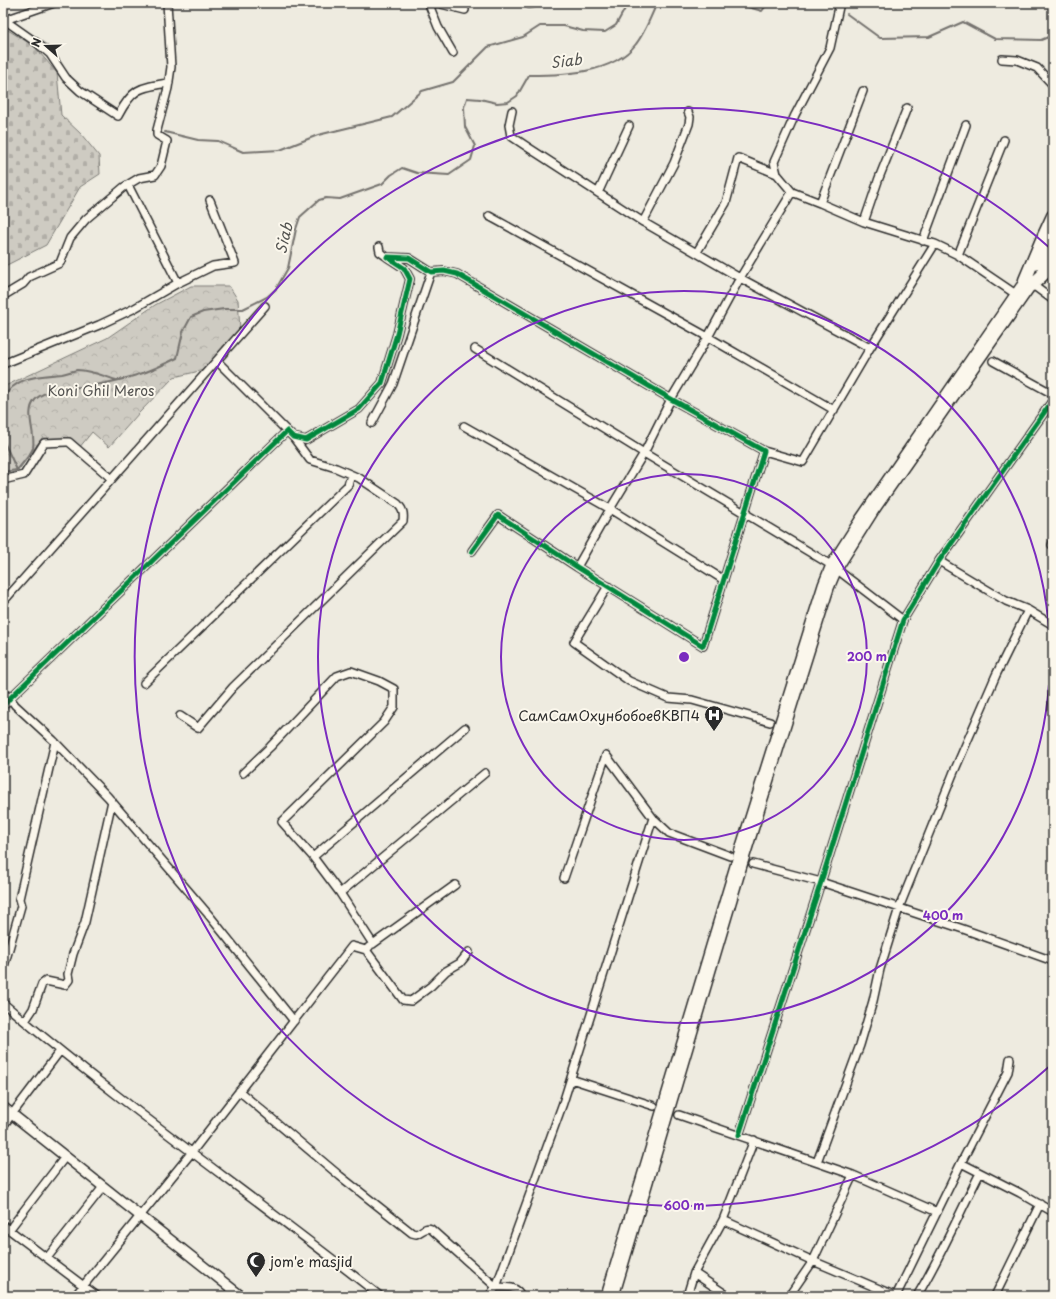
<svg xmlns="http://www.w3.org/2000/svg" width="1056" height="1299" viewBox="0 0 1056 1299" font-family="'Playpen Sans',sans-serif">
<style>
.cemetery{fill:url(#cemetery-stones);stroke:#7c7b76}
.park{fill:url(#park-crowns);stroke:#7c7b76}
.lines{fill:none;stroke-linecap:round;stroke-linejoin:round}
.stream{stroke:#74726e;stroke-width:2}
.street-casing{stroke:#2b2b2b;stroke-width:10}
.secondary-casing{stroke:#2b2b2b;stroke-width:12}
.highway-casing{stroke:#2b2b2b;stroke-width:15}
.street{stroke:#fbf7ec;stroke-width:7}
.secondary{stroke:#fbf7ec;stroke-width:9}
.highway{stroke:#fbf7ec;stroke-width:12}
.cycleway-casing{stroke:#fbf7ec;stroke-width:8}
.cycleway{stroke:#00873e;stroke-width:5}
.ring{fill:none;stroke:#7b2cbf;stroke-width:2}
.labels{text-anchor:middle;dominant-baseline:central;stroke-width:4;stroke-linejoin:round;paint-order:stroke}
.park-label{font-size:14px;fill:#545351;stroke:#fbf7ec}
.poi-label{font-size:14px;fill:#2b2b2b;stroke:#fbf7ec;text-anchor:end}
.water-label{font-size:15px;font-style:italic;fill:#555552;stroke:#fbf7ec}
.centre{fill:#7b2cbf;stroke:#fbf7ec;stroke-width:2}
.ring-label{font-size:12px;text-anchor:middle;font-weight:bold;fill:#7b2cbf;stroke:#fbf7ec;stroke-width:4;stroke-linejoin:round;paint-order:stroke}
</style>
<defs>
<pattern id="cemetery-stones" width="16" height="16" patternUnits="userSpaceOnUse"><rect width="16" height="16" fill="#cecbc2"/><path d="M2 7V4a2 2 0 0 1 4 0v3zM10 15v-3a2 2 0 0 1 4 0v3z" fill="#b1aea7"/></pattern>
<pattern id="park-crowns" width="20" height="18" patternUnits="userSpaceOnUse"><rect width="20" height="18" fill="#cecbc2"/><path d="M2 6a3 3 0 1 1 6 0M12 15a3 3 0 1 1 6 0" fill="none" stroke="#b1aea7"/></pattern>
</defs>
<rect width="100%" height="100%" fill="#eeebe0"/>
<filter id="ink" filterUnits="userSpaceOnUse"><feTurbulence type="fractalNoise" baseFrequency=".025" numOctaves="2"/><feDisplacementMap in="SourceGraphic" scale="8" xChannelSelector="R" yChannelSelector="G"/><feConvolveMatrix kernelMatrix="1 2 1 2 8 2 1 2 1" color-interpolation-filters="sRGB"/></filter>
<g filter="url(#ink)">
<!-- cemetery -->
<path class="cemetery" d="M3 27 34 46 57 73 61 115 81 134 99 156 100 174 80 187 46 245 3 267Z"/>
<!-- park -->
<path class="park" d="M191 286H229L238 300 240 329 204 370 174 377 139 413 109 447 92 432 79 448 69 440 42 438 18 471 3 475V387L107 338 155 305Z"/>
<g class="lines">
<!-- stream -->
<path class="stream" d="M743 3 748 7 762 11 768 3
M847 14 880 38 929 37 963 22 995 39 1041 40 1053 35
M165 132 198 140 218 141 243 152 280 150 318 135 392 117 422 91 453 82 488 47 523 37 540 26H564L583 31 605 32 616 25 628 3
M3 399C15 376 39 376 62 374 67 373 72 371 77 370 90 370 104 376 116 380
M3 440 17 470C21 465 31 454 33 448 36 433 24 413 35 400 42 391 60 389 72 388 94 386 119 381 140 374 153 370 165 364 177 358L183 332 191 317 203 312 224 309H243L267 297 276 289 288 268 296 229 300 217 319 200 326 198 340 199 382 184 391 175 402 168 417 173 449 175 471 160 475 146 465 127 464 107 467 98 480 99 497 103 508 102 517 96 529 75C563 75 613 74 636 44 645 33 651 16 657 3
M3 472 17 470"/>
<!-- street casing -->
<g class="street-casing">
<path id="street" d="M435 3 430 7 438 27 453 53
M437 3 465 10
M837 3 839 7 830 48 795 115 774 162 777 174 792 192 820 203 864 222 935 244 958 255 1020 297
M529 4 535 3
M3 19 37 43 50 54 66 78 80 91 118 116C132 89 139 87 169 83
M5 20 54 3
M1002 59 1017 60 1037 68 1053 85
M512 111 509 125 511 136 529 148 643 222 740 278 870 348
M598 193 629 126
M820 203 863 91
M489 216 708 337 834 410
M643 222 674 163 689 124 690 117 688 112
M864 222 879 178 907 108
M923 241 966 125
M379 247 380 252 387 257
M697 252 726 203 738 158 777 174
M958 255 1004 140
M178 283 213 266 235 263 210 200
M1030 283 1053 300
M3 296 23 284 29 277 60 263 70 238 86 219 124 187 139 178 155 175 161 166 167 141 157 135V130L168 88 171 67 167 3
M475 349 644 453 831 565 903 620
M217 361 287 431
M993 361 1053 394
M3 364 99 325 133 309 178 283 128 185
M372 423 393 384 431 272
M464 426 610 509 724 580
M764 451 803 462 870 348 935 244
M3 480 24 475 44 443 66 442H69L112 479
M1052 545 1053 542
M939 561 1006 601 1028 610 1053 625
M577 567 610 509 644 453 671 399 708 337 740 278 792 192
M608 586 574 642 629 681 668 698 692 700 770 722
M3 602 265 306
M144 683 348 485 351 475
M3 693 10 698 15 705 53 740 108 797 208 914 294 1021
M3 706 10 698 287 431 293 437 306 440 359 409 382 383 397 334 410 279 404 268 387 257 409 258 431 272 444 271 457 274 671 399 764 451 703 646 577 567 498 515 472 551
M180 716 198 728 233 687 403 521C404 513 403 510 398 504L359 478 336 468 310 460 293 437
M243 773 270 747 337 676 351 671 379 681 394 689V707L384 722 282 822 313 857 465 728
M313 857 340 893 485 773
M753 864 821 882 963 929 1053 961
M564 878 606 755 653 818 669 833 730 856
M340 893 373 944 455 885
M369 947 366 950 403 1000 411 1001 431 986 446 971 460 963 469 952
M3 970 21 906 19 899 55 742
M3 1003C124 1106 255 1197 380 1296
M25 1021 33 1009 42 984 46 981 65 985 69 980 68 974 73 954 85 922 112 801
M571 1079 654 1106
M239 1091 340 1176 412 1233 416 1234C421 1233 425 1226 431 1229L496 1287 489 1296
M679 1115 853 1175 937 1212
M3 1126 60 1051
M739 1135 821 882 903 620 939 561 1053 400
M817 1162 860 1045 873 1001 880 969 899 908 953 774 996 675 1028 610
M961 1163 1008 1072 1010 1059
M723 1220 813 1261 896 1296
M3 1225 97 1296
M9 1230 65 1157
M47 1258 103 1187
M694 1273 728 1296
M75 1296 192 1152 352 946 366 950
M521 1296C516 1285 506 1288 496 1287L563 1103 653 818
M687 1296 694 1273 723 1220 754 1140
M789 1296 813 1261 853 1175
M896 1296 961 1163 1020 1193 1053 1212
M917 1296C941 1256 959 1214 980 1173
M995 1296 1040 1204"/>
</g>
<!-- secondary casing -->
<g class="secondary-casing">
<path id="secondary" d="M1036 264 1053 239
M1042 270 1053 255
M3 1107 241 1296
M606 1296 738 856 823 585 831 565 861 518 1028 276
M614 1296 743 862 829 588 837 569 873 512 1035 280"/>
</g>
<!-- highway casing -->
<g class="highway-casing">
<path id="highway" d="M1025 280 1041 242 1053 216
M1032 285 1053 265"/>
</g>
<!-- street -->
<use href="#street" class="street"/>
<!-- secondary -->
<use href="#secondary" class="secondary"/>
<!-- highway -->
<use href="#highway" class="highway"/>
<!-- cycleway casing -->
<g class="cycleway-casing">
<path id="cycleway" d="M3 706 10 698 287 431 293 437 306 440 359 409 382 383 397 334 410 279 404 268 387 257 409 258 431 272 444 271 457 274 671 399 764 451 703 646 577 567 498 515 472 551
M739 1135 821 882 903 620 939 561 1053 400"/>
</g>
<!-- cycleway -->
<use href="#cycleway" class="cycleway"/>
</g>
</g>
<!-- distance rings -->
<g class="ring">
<circle cx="684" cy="657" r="183"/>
<circle cx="684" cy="657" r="366"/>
<path d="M1051 1065A549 549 0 1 1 1051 249"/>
</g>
<!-- icons -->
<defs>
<g id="hospital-pin" transform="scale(1)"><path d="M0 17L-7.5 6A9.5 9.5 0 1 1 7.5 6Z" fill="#2b2b2b" stroke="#fbf7ec"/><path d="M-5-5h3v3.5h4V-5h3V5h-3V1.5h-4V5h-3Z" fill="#fff"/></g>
<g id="mosque-pin" transform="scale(1)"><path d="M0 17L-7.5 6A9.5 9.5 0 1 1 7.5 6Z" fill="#2b2b2b" stroke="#fbf7ec"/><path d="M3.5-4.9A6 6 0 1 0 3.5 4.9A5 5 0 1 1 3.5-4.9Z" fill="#fff"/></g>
</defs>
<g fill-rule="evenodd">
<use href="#hospital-pin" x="714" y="715"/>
<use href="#mosque-pin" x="256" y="1261"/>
</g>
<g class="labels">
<!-- park labels -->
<g class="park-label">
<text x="101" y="390">Koni Ghil Meros</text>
</g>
<!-- poi labels -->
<g class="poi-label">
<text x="700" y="715">СамСамОхунбобоевКВП4</text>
<text x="270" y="1261" text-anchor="start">jom'e masjid</text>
</g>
<!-- water labels -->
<g class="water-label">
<text transform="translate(566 60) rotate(-7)">Siab</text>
<text transform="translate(283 238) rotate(-77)">Siab</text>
</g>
</g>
<circle cx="684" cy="657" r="6" class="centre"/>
<g class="ring-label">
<text x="867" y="661">200 m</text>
<text x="943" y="920">400 m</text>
<text x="684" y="1210">600 m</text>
</g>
<!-- margin -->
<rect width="1056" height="1299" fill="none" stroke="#fbf7ec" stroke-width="16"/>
<rect x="8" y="8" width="1040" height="1283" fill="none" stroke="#2b2b2b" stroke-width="1.5" filter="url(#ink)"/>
<!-- north arrow -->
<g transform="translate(46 46) rotate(290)" stroke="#fbf7ec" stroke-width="3" paint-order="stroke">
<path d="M0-3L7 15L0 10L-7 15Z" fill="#2b2b2b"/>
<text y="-6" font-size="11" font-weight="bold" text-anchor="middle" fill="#2b2b2b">N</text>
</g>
</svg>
